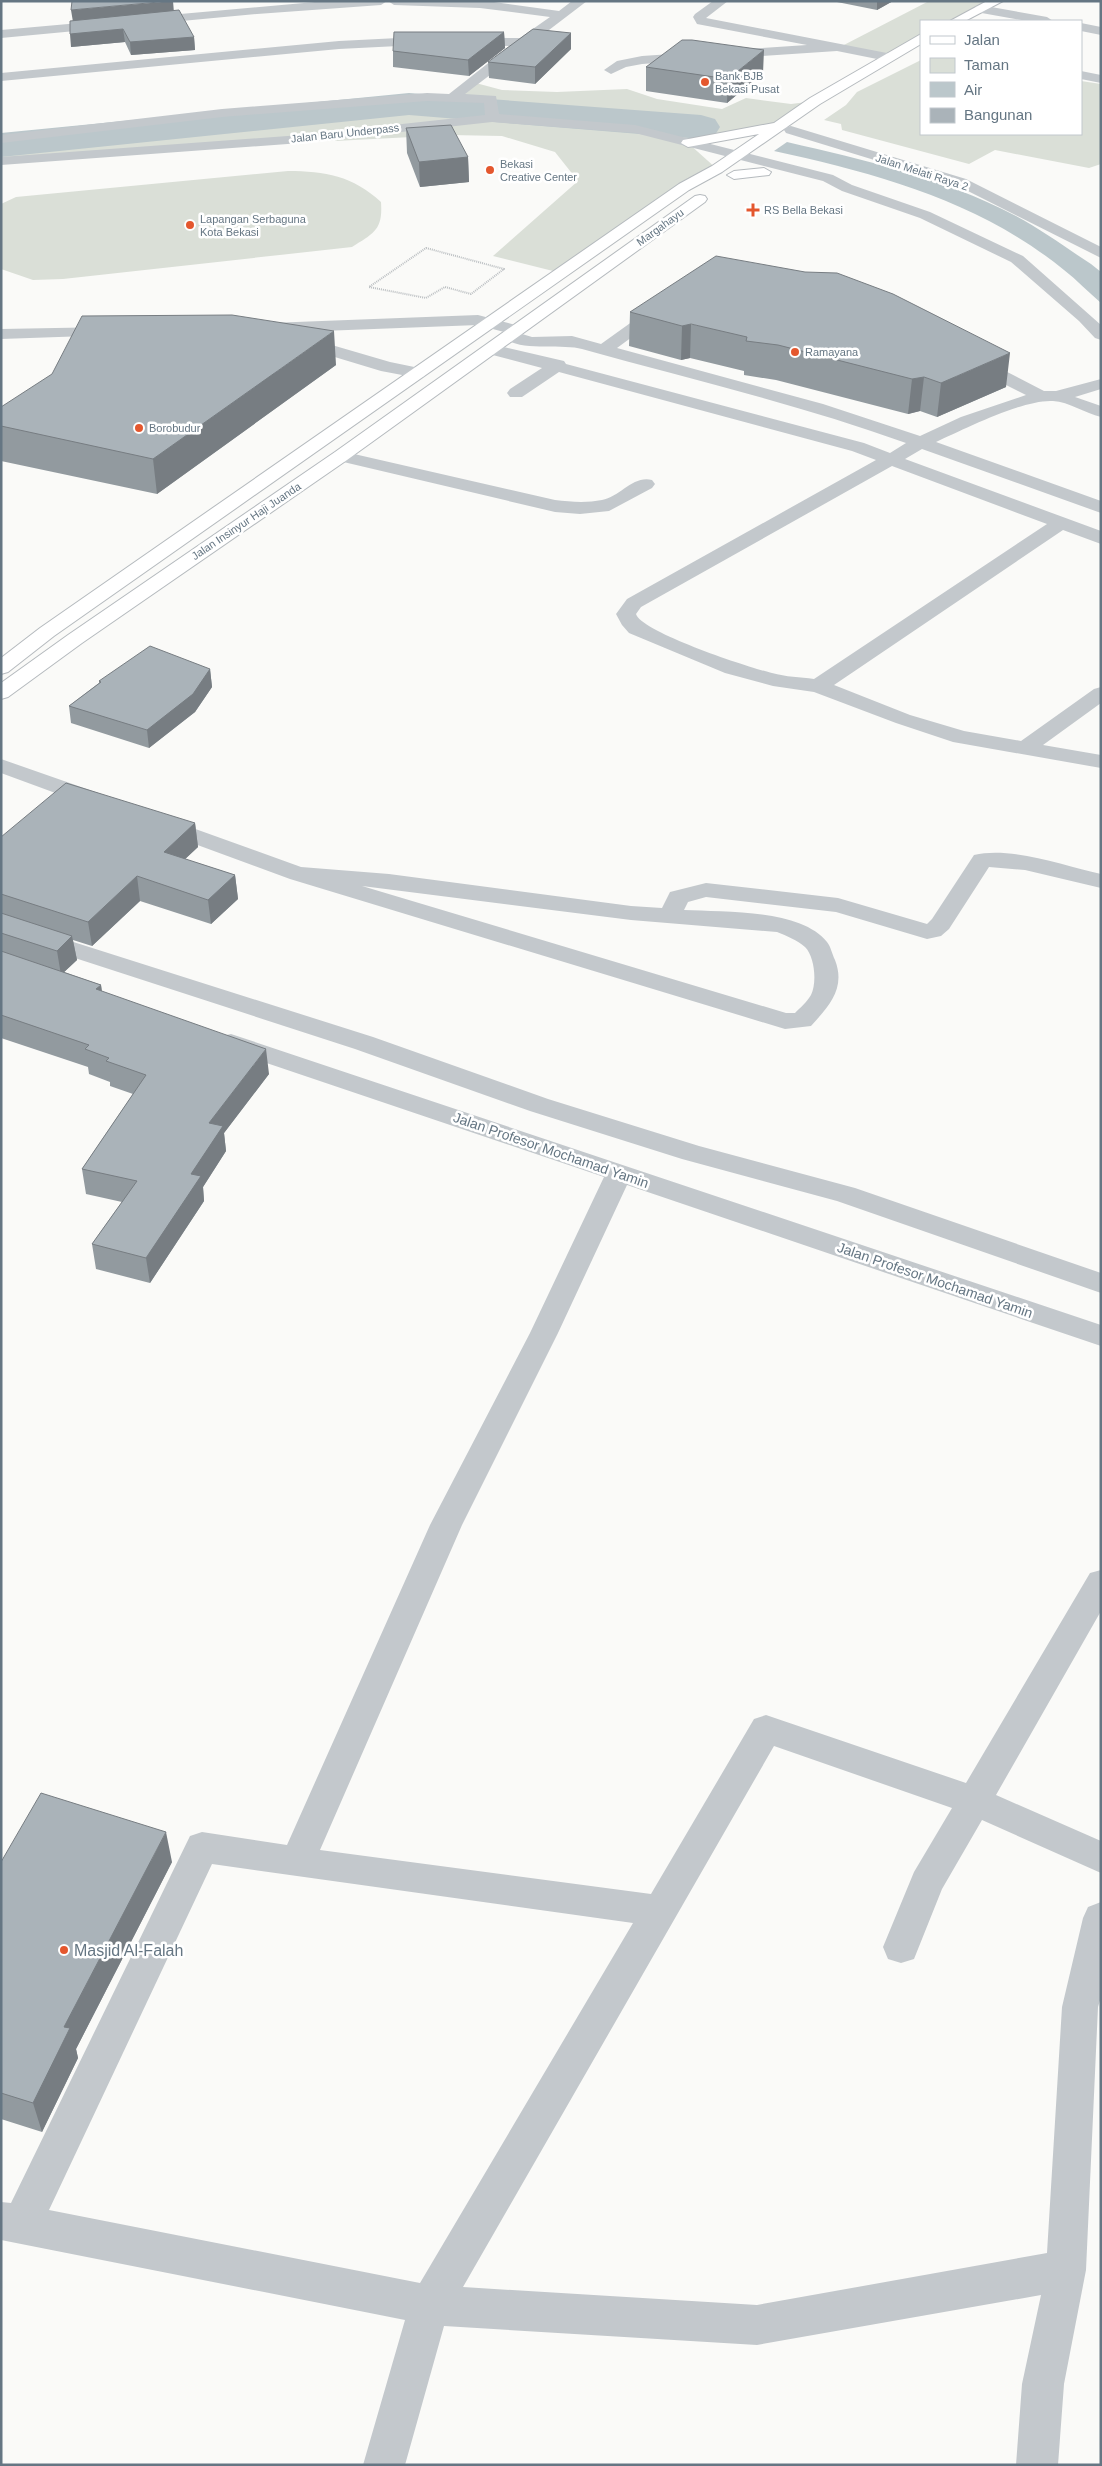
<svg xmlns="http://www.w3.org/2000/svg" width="1102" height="2466" viewBox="0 0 1102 2466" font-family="Arial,sans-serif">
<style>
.green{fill:#dadfd7}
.water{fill:#bbc7cb}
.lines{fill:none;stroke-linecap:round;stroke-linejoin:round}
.river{fill:#bbc7cb;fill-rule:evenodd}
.major-casing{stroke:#b5babe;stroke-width:2}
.path{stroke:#bbbfc2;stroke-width:2;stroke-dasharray:1 1;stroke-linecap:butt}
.minor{fill:#c3c8cc;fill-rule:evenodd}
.major{fill:#fff;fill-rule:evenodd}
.wall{fill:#929a9f}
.shaded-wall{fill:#777d82}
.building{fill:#aab3b9;stroke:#777d82}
.poi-dot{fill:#e4572e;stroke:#fff;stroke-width:2}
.labels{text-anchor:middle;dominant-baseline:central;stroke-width:5;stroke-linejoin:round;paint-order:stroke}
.far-poi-label{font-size:11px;fill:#657683;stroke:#fff;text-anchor:start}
.far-street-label{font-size:11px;fill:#657683;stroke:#fff}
.street-label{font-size:14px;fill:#657683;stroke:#fff}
.near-poi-label{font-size:16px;fill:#657683;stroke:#fff;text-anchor:start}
</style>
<rect width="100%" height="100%" fill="#fafaf8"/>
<!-- green -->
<path class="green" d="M929 1H999L959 21H921V40L887 57 840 47Z
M921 60V134H1081V81L1101 84V164L1089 168 995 150 969 164 842 130 841 124 824 120 846 105 857 92Z
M472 82 502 90 557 92 627 89 657 99 722 109 746 98 791 104 815 101 781 125 688 143 717 169 561 273 493 256 578 181 555 152 502 136 450 135 335 141 301 139 1 161V139L222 113 452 98Z
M288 171C325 171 353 176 381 202 383 230 374 233 352 247L63 279 33 280 1 269V204L16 197Z"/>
<!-- water -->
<path class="water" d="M787 142C865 160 943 178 1014 215 1041 229 1066 248 1091 264L1101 272V303C1088 292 1077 280 1064 270 981 202 876 173 774 151Z"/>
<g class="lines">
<!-- river -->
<path class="river" d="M409 93 701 115 715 119 720 127 715 135 701 139 409 115 1 157V133Z"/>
<!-- major casing -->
<g class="major-casing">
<path id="major" d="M987 1H1003L965 21H950Z
M921 34V44L820 104 722 172 689 190 54 636 8 672 1 674V658L40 628 679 184 712 166 759 134 688 147 681 143 683 140 774 123 810 98Z
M764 168 771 172 769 175 734 179 727 175 734 171Z
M700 195 705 196 707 199 705 202 347 460 82 643 8 697 1 699V683L68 635 335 452 695 196Z"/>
</g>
<!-- path -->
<path class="path" d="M426 248 504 269 471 294 445 287 426 298 369 287Z"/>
<!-- minor -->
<path class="minor" d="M326 1H387L381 5 257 14 1 38V30Z
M388 1H487L559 11 572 1H587L465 94 496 96 499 114 635 125 833 175 852 185 930 212 1023 256 1101 325V340L1095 338 1079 321 1011 262 920 218 842 191 823 181 635 133 492 122 301 143 1 165V157L301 135 485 115 484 103 427 101 222 117 1 143V135L222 109 427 93 449 94 510 46 418 45 339 49 1 81V73L339 41 418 37 520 38 550 17 480 8 394 5Z
M713 1H728L706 18 892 54 894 57 887 61 837 51 642 64 626 67 611 74 604 70 617 61 642 56 807 45 697 24 693 17 695 14Z
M980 5 1047 17 1053 21H1027L976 12 974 9 976 6Z
M1081 23 1101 27V35L1081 31Z
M1081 71 1101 75V83L1081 79Z
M791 126 966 179 1101 247V258L956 185 786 133 784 130 786 127Z
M660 304 668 309 666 312 617 348 823 404 920 436 961 417 1026 395 968 366 966 362 968 358H980L1044 391H1056L1101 379V389L1075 397 1101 406V417C1085 413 1069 402 1053 401 1024 399 964 429 936 442L1101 501V513L922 449 905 459 1101 531V544L1063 530 834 685 910 715 964 731 1021 741 1094 689 1101 687V703L1043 745 1101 755V768L953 742 896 723 814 692 773 686 725 673 629 633 622 625 616 614 627 599 876 460 852 451 559 372 522 397H510L507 393 510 389 542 368 485 353 483 349 485 345 491 344 564 361 566 364 864 443 890 453 906 443C800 405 690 379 582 349 562 343 514 353 502 335L504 332 478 325 270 333 264 331 262 328 264 325 270 323 478 315 523 327 525 330 522 334 532 337 572 336 601 344 654 306ZM892 466 1047 524 814 679C800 677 786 677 772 673 750 668 641 632 636 614L641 607Z
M110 327 116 329 118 332 116 335 1 339V329Z
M301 336 390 362 424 369 426 373 424 377 418 378 381 371 295 345 293 341 295 337Z
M341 451 555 500C571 502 587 503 602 500 620 497 633 475 652 480L655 484 652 488 609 511 580 514 555 512 335 460 332 456 335 452Z
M1 759 104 795 107 800 104 805 96 807 88 805 1 773Z
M162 817 301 867 389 874 631 906 662 908 670 892 706 883 838 898 927 924 932 919 974 855C1011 846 1064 866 1101 874V888L1025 870 989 867 949 929 941 936 927 939 836 912 706 897 688 902 684 910C723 912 801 909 827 942 831 947 832 954 835 960 846 988 829 1006 811 1026L785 1029 290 879 154 829 151 824 154 819ZM362 886 631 920 777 932C787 936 797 940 805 947 815 957 817 983 811 995 807 1002 800 1008 795 1013H786Z
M1 919 373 1037 548 1099 699 1146 855 1188 1101 1273V1293L837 1201 682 1159 530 1111 355 1049 1 934Z
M231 1034 1101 1325V1346L627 1185 558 1333 462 1525 320 1850 651 1894 754 1719 766 1715 966 1783 1090 1573 1101 1570V1611L996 1795 1101 1841V1873L982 1820 942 1889 914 1959 901 1963 888 1959 883 1947 914 1872 952 1808 774 1746 463 2287 757 2305 1047 2253 1062 2007 1083 1918 1088 1907 1101 1902V1997L1098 2007 1086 2270 1064 2384 1058 2465H1016L1022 2384 1041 2295 757 2345 444 2326 405 2465H363L405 2320 1 2240V2202L11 2203 190 1836 202 1832 287 1845 430 1525 530 1333 604 1177 222 1048 218 1042 222 1036ZM212 1864 633 1923 420 2283 49 2210Z"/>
<!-- major -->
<use href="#major" class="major"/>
</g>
<!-- wall -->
<path class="wall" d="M832 1H893L877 10Z
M174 11 194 37 195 50 131 55 125 42 71 47 73 20Z
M504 32 505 48 469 76 393 67V51Z
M571 33V49L535 84 489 78 488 62Z
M646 67 763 73 727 103 646 91Z
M406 128 468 157 469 182 420 187 407 153Z
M630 312 1006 387 937 417 920 411 908 414 776 380 744 375V371L690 358 681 360 629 346Z
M336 365 157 494 1 461V407Z
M210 669 212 687 195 712 149 748 71 723 69 706 99 683V681Z
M195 823 198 847 185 859 235 875 238 899 211 924 140 901 92 946 73 940 77 960 64 972 101 985 102 992 269 1074 224 1133 226 1151 203 1187 204 1201 150 1283 96 1269 92 1244 122 1202 86 1194 82 1169 133 1094 110 1086V1082L89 1074 88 1067 1 1038V837Z
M1 1862H172L76 2049 78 2058 42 2132 1 2119Z"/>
<!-- shaded-wall -->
<path class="shaded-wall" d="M173 1 174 13 73 22 71 10Z
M877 1H893L877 10Z
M123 29 125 42 71 47 70 34Z
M504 32 505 48 469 76 468 60Z
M571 33V49L535 84V67Z
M194 37 195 50 131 55 130 42Z
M764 50 763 73 727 103 728 79Z
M468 157 469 182 420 187 419 162Z
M691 324 690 358 681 360 682 326Z
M334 331 336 365 157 494 153 459Z
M1010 353 1006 387 937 417 941 383Z
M924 377 920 411 908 414 912 379Z
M210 669 212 687 195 712 149 748 147 730Z
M195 823 198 847 167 876 164 852Z
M235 875 238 899 211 924 208 900Z
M137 876 140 901 92 946 88 922Z
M72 936 77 960 61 975 57 951Z
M101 985 104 1009 96 989Z
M266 1049 269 1074 224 1133 226 1151 203 1187 204 1201 150 1283 146 1258 191 1174 209 1123Z
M166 1832 172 1862 76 2049 78 2058 42 2132 33 2103 64 2027Z"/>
<!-- building -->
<path class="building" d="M72 1H170L71 10Z
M179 10 194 37 130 42 123 29 70 34V21Z
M533 29 571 33 535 67 488 62Z
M394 32H504L468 60 393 51Z
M682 40H692L764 50 728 79 646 67Z
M451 125 468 157 419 162 406 128Z
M716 256 805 272 837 273 893 294 1010 353 941 383 924 377 912 379 778 345 746 341 747 337 691 324 682 326 630 312Z
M232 315 334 331 153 459 1 426V407L52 374 82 316Z
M150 646 210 669 193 694 147 730 69 706 101 682 99 681Z
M66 783 195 823 164 852 235 875 208 900 137 876 88 922 1 894V837Z
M1 913 72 936 57 951 1 933Z
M1 951 101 985 96 989 266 1049 209 1123 223 1126 191 1174 201 1176 146 1258 92 1244 137 1181 82 1169 146 1075 106 1061 109 1058 85 1049 89 1045 1 1015Z
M41 1793 166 1832 64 2027 70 2028 33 2103 1 2093V1862Z"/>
<!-- markers -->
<g class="poi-dot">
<circle cx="705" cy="82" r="5"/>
<circle cx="490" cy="170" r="5"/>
<path d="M750.5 202.5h5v5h5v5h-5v5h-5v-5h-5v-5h5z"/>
<circle cx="190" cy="225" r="5"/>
<circle cx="795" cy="352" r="5"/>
<circle cx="139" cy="428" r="5"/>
<circle cx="64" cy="1950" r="5"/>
</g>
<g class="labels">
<!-- far-poi labels -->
<g class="far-poi-label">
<text x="715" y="76">Bank BJB<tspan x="715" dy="13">Bekasi Pusat</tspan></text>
<text x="500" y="164">Bekasi<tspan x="500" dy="13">Creative Center</tspan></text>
<text x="764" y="210">RS Bella Bekasi</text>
<text x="200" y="219">Lapangan Serbaguna<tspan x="200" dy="13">Kota Bekasi</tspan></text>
<text x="805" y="352">Ramayana</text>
<text x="149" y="428">Borobudur</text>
</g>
<!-- far-street labels -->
<g class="far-street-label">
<text transform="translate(345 133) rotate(-6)">Jalan Baru Underpass</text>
<text transform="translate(922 172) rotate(18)">Jalan Melati Raya 2</text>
<text transform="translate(660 227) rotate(-36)">Margahayu</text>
<text transform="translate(246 521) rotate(-34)">Jalan Insinyur Haji Juanda</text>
</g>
<!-- street labels -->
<g class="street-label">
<text transform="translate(551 1150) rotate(19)">Jalan Profesor Mochamad Yamin</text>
<text transform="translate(935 1280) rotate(19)">Jalan Profesor Mochamad Yamin</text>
</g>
<!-- near-poi labels -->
<g class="near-poi-label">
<text x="74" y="1950">Masjid Al-Falah</text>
</g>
</g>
<!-- border -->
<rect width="1102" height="2466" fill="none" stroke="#657683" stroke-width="5"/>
<!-- legend -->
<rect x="920" y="20" width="162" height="115" fill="#ffffff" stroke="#c1c8cd"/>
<rect x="930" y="36" width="25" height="8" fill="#ffffff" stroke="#c1c8cd"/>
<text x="964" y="45" font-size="15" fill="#657683">Jalan</text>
<rect x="930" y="58" width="25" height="15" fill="#dadfd7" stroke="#c1c8cd"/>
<text x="964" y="70" font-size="15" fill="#657683">Taman</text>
<rect x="930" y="82" width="25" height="15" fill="#bbc7cb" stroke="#c1c8cd"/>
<text x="964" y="95" font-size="15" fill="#657683">Air</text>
<rect x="930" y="108" width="25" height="15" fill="#aab3b9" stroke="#c1c8cd"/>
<text x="964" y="120" font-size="15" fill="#657683">Bangunan</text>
</svg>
